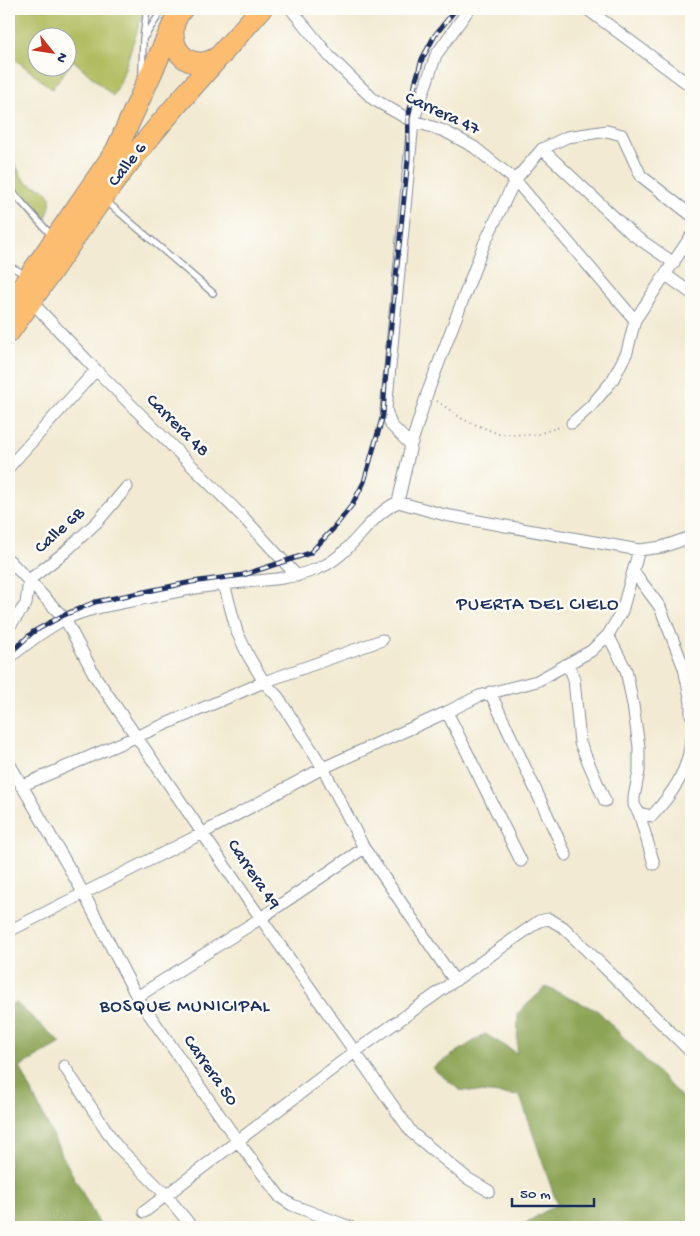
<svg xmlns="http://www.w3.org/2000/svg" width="700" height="1236" viewBox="0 0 700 1236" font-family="'Gochi Hand',sans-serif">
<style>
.green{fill:#b0bc5e;stroke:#66765e;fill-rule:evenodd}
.forest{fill:#8ca455;stroke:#546a5a}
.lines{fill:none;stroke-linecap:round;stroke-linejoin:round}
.lane-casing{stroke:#868c98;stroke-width:8}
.street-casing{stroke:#868c98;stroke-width:13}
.highway-casing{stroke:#868c98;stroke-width:23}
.path{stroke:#868c98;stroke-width:2;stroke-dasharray:1 4;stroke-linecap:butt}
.lane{stroke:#fff;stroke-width:5.5}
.street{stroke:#fff;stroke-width:11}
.highway{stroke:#fcbd6f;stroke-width:21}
.rail-casing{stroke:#1b2f5e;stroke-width:5}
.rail{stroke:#fdfcf7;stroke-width:3;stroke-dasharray:9;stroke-linecap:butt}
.labels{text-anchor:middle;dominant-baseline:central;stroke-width:5;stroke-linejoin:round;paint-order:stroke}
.street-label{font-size:18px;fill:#1b2f5e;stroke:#fdfcf7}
.neighbourhood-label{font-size:19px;letter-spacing:1px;fill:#1b2f5e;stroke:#fdfcf7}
</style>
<rect width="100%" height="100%" fill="#fdfcf7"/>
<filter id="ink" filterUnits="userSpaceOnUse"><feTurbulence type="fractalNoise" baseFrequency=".02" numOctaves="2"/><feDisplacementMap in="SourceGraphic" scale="10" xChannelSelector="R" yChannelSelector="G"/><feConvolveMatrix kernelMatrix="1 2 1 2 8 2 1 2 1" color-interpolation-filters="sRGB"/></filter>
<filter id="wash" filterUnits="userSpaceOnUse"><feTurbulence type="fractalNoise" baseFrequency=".0096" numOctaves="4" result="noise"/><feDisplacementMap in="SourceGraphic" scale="20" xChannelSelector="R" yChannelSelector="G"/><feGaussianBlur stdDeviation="1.12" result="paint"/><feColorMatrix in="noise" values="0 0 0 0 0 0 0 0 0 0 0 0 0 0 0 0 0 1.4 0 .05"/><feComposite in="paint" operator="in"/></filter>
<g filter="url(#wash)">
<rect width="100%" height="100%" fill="#f2ead2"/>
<!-- green -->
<path class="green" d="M9 9H144L120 83 113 96 73 60 52 89 9 54ZM38 38H68V68H38Z
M9 155C14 161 21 177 25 181 31 186 42 186 47 192 55 200 47 217 42 224L9 180Z"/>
<!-- forest -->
<path class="forest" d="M546 987 598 1011 691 1107V1227H519L557 1204 520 1096 460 1090 432 1068 485 1034 517 1053 518 1013Z
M16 1003 61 1043 20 1067 62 1155 101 1227H9V1005Z"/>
</g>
<g filter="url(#ink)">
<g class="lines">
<!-- lane casing -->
<g class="lane-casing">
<path id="lane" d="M145 36 163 9
M142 74 143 39 147 9
M9 188 52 236
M106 201 213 293
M9 266 25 274"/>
</g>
<!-- street casing -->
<g class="street-casing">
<path id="street" d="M291 9 330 57 373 99 408 119 444 131 474 147 515 180 635 320
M587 9 691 86
M542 149 632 234 674 263
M666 275 691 293
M31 301 96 370 244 518 297 576
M572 423 591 406 612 381 627 352 635 320 691 236
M411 445 391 425 386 410 413 122 436 55 469 9
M9 467 96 370
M398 502 411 445 427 394 484 244 515 180 542 149 567 137 607 131 622 135 641 176 691 215
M9 560 65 619 95 676 246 897 412 1133 467 1178 489 1191
M634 572 660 607 684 668 691 702V715
M224 584 237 632 249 657 264 682 278 697 323 768 364 848 454 980
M9 627 26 604 29 580 65 552 98 521 127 487
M608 635 626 670 633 705 639 747V771L634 797V805L639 813 652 816C672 794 688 772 691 741
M9 658C26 644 45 629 65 619 88 608 117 604 142 599 169 593 197 587 224 584 257 580 286 581 317 569 352 556 366 517 398 502L445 515 639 550 662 547 691 537
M565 665 571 671 574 679 580 743 605 801
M490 692 566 855
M447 712 521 861
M9 763 84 894 137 997 237 1140 280 1197 292 1205 350 1227
M21 786 264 682 382 640
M639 813 654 864
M9 931 203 833 323 768 447 712 479 696 537 681 591 651 608 635 622 611 639 550
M137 997 261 918 364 848
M64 1066 116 1145 166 1195 192 1227
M144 1212 356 1051 539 921 549 919 563 927 691 1052"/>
</g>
<!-- highway casing -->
<g class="highway-casing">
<path id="highway" d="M174 24C167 55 197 76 222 54
M9 306 116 151 178 14 182 9
M9 332C47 280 81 225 120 174 164 116 214 63 261 9"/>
</g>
<!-- path -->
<path class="path" d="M437 401 464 420 499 434 536 435 562 426"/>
<!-- lane -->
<use href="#lane" class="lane"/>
<!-- street -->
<use href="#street" class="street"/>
<!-- highway -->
<use href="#highway" class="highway"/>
<!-- rail casing -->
<g class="rail-casing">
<path id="rail" d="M9 654 33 632 62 616 95 602 192 582 243 575 310 553 333 529 352 505 364 482 383 415 385 384 408 159V119L416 80 422 59 435 35 456 9"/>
</g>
<!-- rail -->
<use href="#rail" class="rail"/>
</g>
</g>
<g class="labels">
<!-- street labels -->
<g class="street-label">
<text transform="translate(442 114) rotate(25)">Carrera 47</text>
<text transform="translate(128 165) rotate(-52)">Calle 6</text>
<text transform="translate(177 426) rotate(45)">Carrera 48</text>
<text transform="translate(60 531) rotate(-42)">Calle 6B</text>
<text transform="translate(253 875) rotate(56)">Carrera 49</text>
<text transform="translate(210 1071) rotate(55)">Carrera 50</text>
</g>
<!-- neighbourhood labels -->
<g class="neighbourhood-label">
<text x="538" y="605">PUERTA DEL CIELO</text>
<text x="185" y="1007">BOSQUE MUNICIPAL</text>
</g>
</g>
<!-- margin -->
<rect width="700" height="1236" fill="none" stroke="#fdfcf7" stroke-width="30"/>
<!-- north arrow -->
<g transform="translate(52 52) rotate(120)"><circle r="24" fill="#fdfcf7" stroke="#a3aaba"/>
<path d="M0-4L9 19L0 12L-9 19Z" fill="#c8321e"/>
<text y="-8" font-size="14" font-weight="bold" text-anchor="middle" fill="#1b2f5e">N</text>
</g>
<!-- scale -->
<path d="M512 1198v8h82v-8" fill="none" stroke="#1b2f5e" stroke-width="2.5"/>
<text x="520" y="1198" font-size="15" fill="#1b2f5e" stroke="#fdfcf7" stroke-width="4" paint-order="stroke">50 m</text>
</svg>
